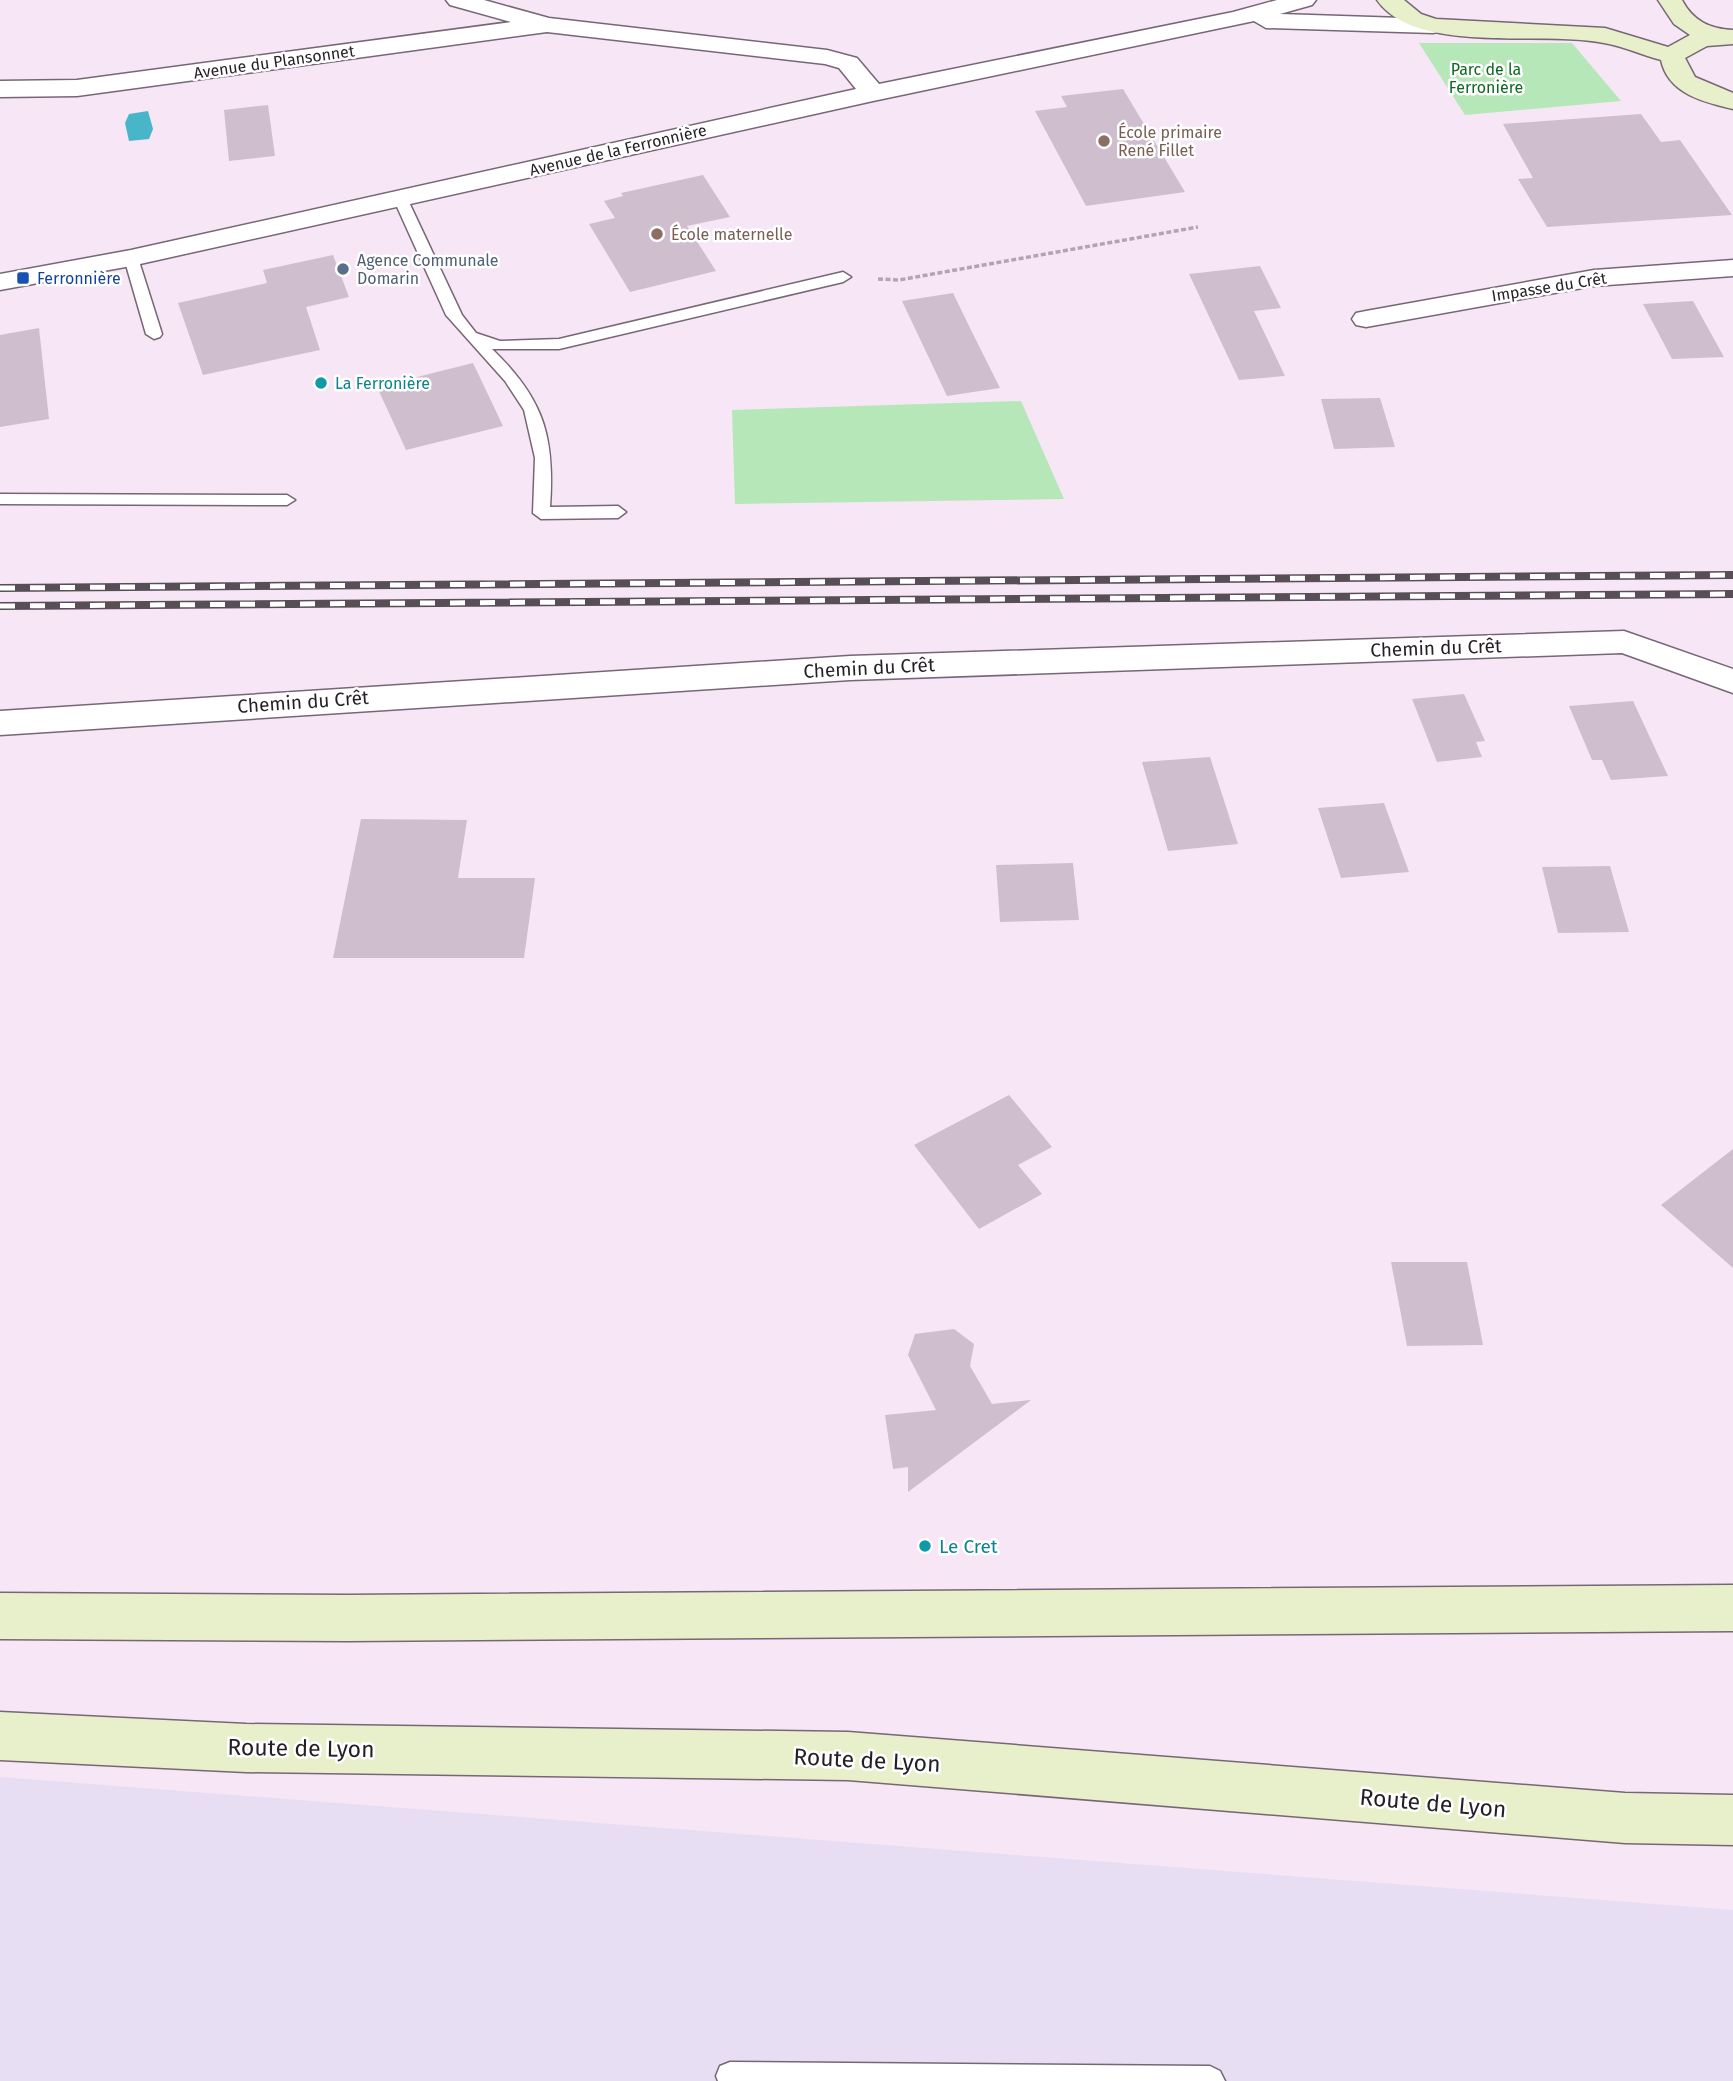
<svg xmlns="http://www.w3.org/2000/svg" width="1733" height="2081" viewBox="0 0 1733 2081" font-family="'Fira Sans',sans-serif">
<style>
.commercial{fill:#e7def3}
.green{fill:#b6e7b8}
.water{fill:#48b6c8}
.building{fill:#cfbfce}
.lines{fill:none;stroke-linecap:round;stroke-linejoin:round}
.lane-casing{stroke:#766775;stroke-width:3}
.street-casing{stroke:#766775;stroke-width:3}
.secondary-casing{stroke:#766775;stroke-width:3}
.path{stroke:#b2a5b2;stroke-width:3.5;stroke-dasharray:5 2.5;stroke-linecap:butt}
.lane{fill:#fff;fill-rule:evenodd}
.street{fill:#fff;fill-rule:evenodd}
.secondary{fill:#e8f0cb;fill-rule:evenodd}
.rail-casing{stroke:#574e57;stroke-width:8}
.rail{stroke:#fff;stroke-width:5;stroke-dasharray:15;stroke-linecap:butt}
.education-dot{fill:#8d6e63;stroke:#fff;stroke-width:2.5}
.service-dot{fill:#5c6f8a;stroke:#fff;stroke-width:2.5}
.transit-dot{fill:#1a4fb4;stroke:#fff;stroke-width:2.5}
.culture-dot{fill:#0f9aa8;stroke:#fff;stroke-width:2.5}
.labels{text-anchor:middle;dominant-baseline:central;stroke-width:5;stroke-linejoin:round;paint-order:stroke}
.far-street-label{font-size:16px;fill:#251f25;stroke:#fff}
.far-park-label{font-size:16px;fill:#0d6821;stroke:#fff}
.far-education-label{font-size:16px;fill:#785e54;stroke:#fff;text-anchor:start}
.far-service-label{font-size:16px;fill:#4e5e75;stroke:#fff;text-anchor:start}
.far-transit-label{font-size:16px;fill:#164399;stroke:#fff;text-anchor:start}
.far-culture-label{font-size:16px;fill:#0d838f;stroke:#fff;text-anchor:start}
.street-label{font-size:19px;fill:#251f25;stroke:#fff}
.culture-label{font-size:19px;fill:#0d838f;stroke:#fff;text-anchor:start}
.near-street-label{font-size:23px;fill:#251f25;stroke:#fff}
</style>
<rect width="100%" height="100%" fill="#f7e6f6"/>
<!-- commercial -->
<path class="commercial" d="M0 1777 1733 1910V2081H0Z"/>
<!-- green -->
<path class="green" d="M1419 43H1572L1621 101 1465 115Z
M1021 401 1064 499 735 504 732 410Z"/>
<!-- water -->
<path class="water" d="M148 111 153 129 149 139 129 141 125 123 129 114Z"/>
<!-- building -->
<path class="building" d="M1123 89 1185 192 1086 206 1035 111 1067 107 1061 96Z
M268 105 275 156 229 161 224 110Z
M1641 114 1661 142 1680 140 1732 215 1547 227 1518 179 1533 178 1503 124Z
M703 175 730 217 687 226 716 271 630 292 589 224 615 218 604 201 623 196 621 193Z
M333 255 349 297 306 307 320 350 203 375 178 303 267 283 263 270Z
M1260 266 1281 308 1254 311 1285 376 1239 380 1189 274Z
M953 293 971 330 1000 388 947 396 902 301Z
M1693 301 1724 357 1672 359 1643 304Z
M39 328 49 419 0 427V335Z
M473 363 503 426 406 450 377 387Z
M1380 398 1395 447 1334 449 1321 399Z
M1464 694 1485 741 1476 742 1482 757 1437 762 1412 699Z
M1633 701 1668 776 1611 780 1602 760H1592L1569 706Z
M1210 757 1238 844 1168 851 1142 762Z
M1384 803 1409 872 1341 878 1318 808Z
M361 819 467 820 458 878H535L524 958H333Z
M1073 863 1079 920 1000 922 996 865Z
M1610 866 1629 932 1558 933 1542 867Z
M1009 1095 1052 1147 1018 1165 1042 1194 979 1229 914 1145Z
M1733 1149V1268L1661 1205Z
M1391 1262H1467L1483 1345 1407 1346Z
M954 1329 974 1344 970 1366 992 1404 1031 1400 908 1492V1467L893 1469 885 1415 936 1410 908 1355 915 1334Z"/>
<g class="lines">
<!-- lane casing -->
<g class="lane-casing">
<path id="lane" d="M400 194 407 198 462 315 476 333 500 341 559 339 843 272 851 277 843 282 559 349H492C544 399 555 437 550 507L618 506 626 512 618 518 541 519 533 513 535 458 524 410 505 381 446 315 393 198Z
M131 254 138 258 162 334 160 337 154 339 146 334 124 258Z
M0 494 287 495 295 500 287 505 0 504Z
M730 2062 1210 2066 1220 2071 1225 2081H718L716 2076 720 2066Z"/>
</g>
<!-- street casing -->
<g class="street-casing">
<path id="street" d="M446 0H484L549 18 827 50 857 58 879 84 1233 12 1277 0H1316L1312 5 1280 14 1433 19 1442 21 1445 26 1442 31 1433 33 1266 28 1254 21 873 101 131 266 0 290V274L131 250 856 89 839 68 825 64 547 32 77 96 0 97V81L77 80 511 22 450 5Z
M1733 260V276L1594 286 1366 327 1356 325 1352 319 1356 313 1366 311 1594 270Z
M1624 631 1733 669V693L1622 653 850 680 0 735V711L850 656Z"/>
</g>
<!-- secondary casing -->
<g class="secondary-casing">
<path id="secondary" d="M1377 0H1404L1421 14 1436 19 1605 28 1668 47 1690 35 1674 24 1658 0H1682C1693 21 1710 29 1733 30V44L1707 46 1685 58 1695 77 1733 93V109C1704 102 1668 94 1661 60 1642 55 1623 46 1604 43 1542 30 1416 56 1377 0Z
M1733 1585V1631L347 1641 0 1639V1593L347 1595Z
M0 1712 246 1724 848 1732 1625 1793 1733 1795V1845L1625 1843 848 1780 246 1772 0 1760Z"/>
</g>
<!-- path -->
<path class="path" d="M878 279 899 280 1198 227"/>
<!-- lane -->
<use href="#lane" class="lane"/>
<!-- street -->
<use href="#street" class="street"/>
<!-- secondary -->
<use href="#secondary" class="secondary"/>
<!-- rail casing -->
<g class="rail-casing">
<path id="rail" d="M0 588 1733 575
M0 606 1733 594"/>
</g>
<!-- rail -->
<use href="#rail" class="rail"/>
</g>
<!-- markers -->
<g class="education-dot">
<circle cx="1104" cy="141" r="7"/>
<circle cx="657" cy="234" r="7"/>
</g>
<circle class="service-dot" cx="343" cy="269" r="7"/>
<rect class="transit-dot" x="16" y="271" width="14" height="14" rx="3.5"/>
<g class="culture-dot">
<circle cx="321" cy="383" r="7"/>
<circle cx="925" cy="1546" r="7"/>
</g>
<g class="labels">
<!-- far-street labels -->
<g class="far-street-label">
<text transform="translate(274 62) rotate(-8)">Avenue du Plansonnet</text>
<text transform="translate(618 150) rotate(-13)">Avenue de la Ferronnière</text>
<text transform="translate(1549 287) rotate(-9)">Impasse du Crêt</text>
</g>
<!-- far-park labels -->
<g class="far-park-label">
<text x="1486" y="69">Parc de la<tspan x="1486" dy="18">Ferronière</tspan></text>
</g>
<!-- far-education labels -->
<g class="far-education-label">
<text x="1118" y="132">École primaire<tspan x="1118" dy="18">René Fillet</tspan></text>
<text x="671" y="234">École maternelle</text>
</g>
<!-- far-service labels -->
<g class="far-service-label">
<text x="357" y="260">Agence Communale<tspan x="357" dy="18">Domarin</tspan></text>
</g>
<!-- far-transit labels -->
<g class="far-transit-label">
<text x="37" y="278">Ferronnière</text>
</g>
<!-- far-culture labels -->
<g class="far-culture-label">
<text x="335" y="383">La Ferronière</text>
</g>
<!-- street labels -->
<g class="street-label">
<text transform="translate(1436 648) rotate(-2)">Chemin du Crêt</text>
<text transform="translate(869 668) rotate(-3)">Chemin du Crêt</text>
<text transform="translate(303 702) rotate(-4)">Chemin du Crêt</text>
</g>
<!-- culture labels -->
<g class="culture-label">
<text x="939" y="1546">Le Cret</text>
</g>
<!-- near-street labels -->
<g class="near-street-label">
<text transform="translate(301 1748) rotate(1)">Route de Lyon</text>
<text transform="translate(867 1760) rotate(3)">Route de Lyon</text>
<text transform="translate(1433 1803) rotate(5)">Route de Lyon</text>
</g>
</g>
</svg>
